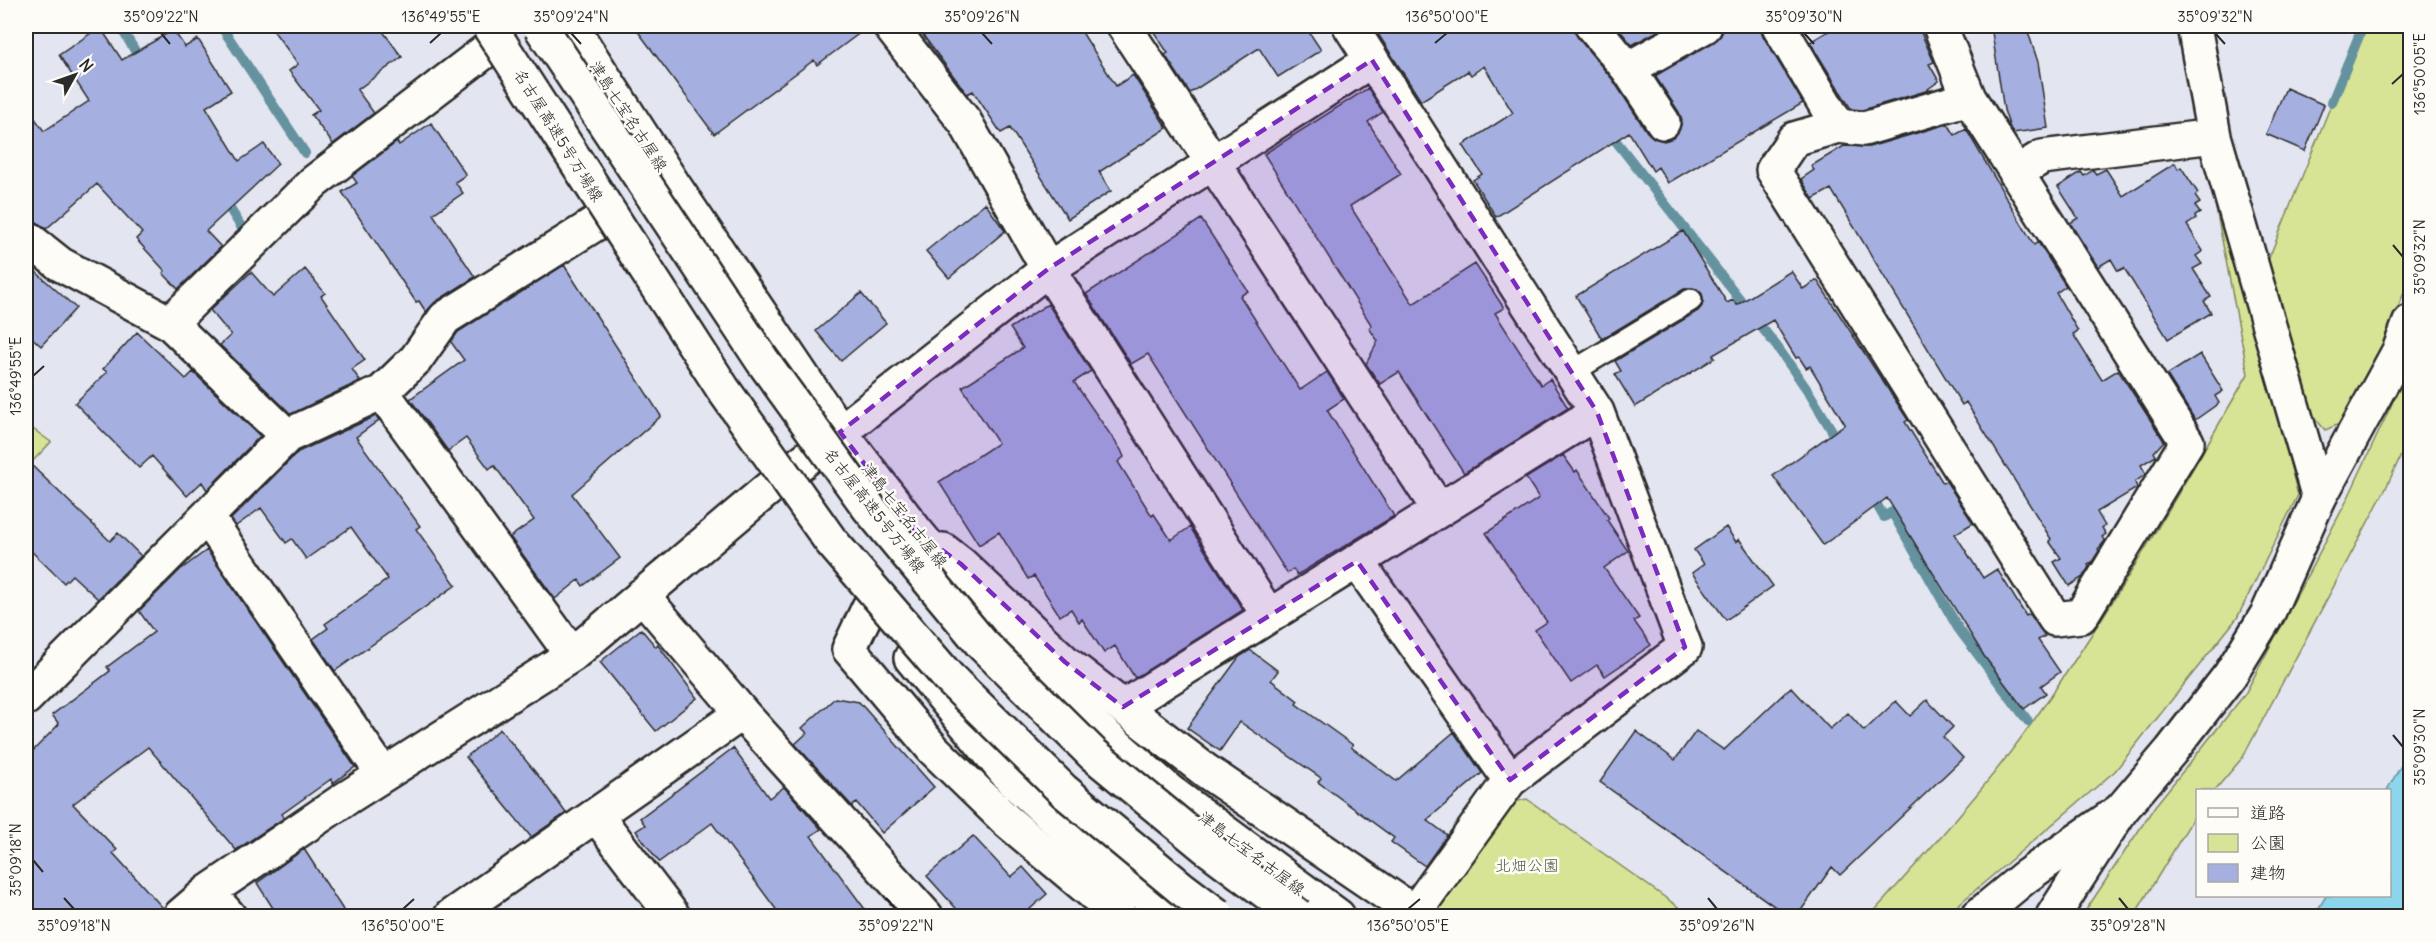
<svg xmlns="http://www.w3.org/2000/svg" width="2436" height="942" viewBox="0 0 2436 942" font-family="Delius,'Klee One',sans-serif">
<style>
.green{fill:#d7e395;stroke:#818760;stroke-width:1.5}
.water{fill:#8bd6ec;stroke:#65929f;stroke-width:1.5}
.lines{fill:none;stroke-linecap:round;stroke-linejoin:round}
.stream{stroke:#65929f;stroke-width:10}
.building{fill:#a5b0e0;stroke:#2b2b2b;stroke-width:1.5}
.service-casing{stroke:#2b2b2b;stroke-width:26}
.minor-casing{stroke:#2b2b2b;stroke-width:38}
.tertiary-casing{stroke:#2b2b2b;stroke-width:38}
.secondary-casing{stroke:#2b2b2b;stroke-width:38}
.service{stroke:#fdfcf7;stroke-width:21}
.minor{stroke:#fdfcf7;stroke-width:33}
.tertiary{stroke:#fdfcf7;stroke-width:33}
.secondary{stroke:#fdfcf7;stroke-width:33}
.motorway-bridge-casing{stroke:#2b2b2b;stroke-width:38;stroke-linecap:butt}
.motorway-bridge{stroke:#fdfcf7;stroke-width:33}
.marked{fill:#7b2cbf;fill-opacity:0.2;stroke:#7b2cbf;stroke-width:4.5;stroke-dasharray:12 8;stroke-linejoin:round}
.ticks{fill:none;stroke:#2b2b2b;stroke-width:2}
.labels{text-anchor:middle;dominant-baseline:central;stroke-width:5;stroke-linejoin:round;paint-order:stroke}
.street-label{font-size:16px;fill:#2b2b2b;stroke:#fdfcf7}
.park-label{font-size:16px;fill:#565946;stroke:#fdfcf7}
.neatline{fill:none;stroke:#2b2b2b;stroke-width:2}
.ticks-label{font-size:15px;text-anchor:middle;fill:#2b2b2b}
</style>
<rect width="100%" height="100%" fill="#e3e5f0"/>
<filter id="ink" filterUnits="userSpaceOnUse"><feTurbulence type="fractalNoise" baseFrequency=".0167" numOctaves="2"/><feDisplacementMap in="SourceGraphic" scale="12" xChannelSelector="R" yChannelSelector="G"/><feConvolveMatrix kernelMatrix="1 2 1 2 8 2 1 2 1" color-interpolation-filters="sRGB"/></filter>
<g filter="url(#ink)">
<!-- green -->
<path class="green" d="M2363 26H2410V277L2380 354 2342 423 2325 430 2310 412 2267 263Z
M2212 188 2234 242 2298 495 2237 618 2115 771 1945 916H1870C1929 850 1990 784 2041 710 2116 602 2182 488 2248 374Z
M2410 365V436L2385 490 2243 757 2215 790H2198L2197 812 2134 916H2082L2155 806 2245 694 2347 500Z
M26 424 51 442 31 463 26 458Z
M1527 799 1691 916 1441 915 1437 899 1509 803Z"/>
<!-- water -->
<path class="water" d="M2410 750V916H2314L2326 896H2390V790H2387Z"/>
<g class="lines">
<!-- stream -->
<path class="stream" d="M120 26 143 64
M221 26 305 153
M2332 102 2363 26
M1608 131 1778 348 1808 391 1840 444
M223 198 242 228
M1870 493 1884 517 1892 512 1958 628 2028 721"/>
</g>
<!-- building -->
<path class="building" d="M270 26H379L402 57 357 90 374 113 333 144 311 115 319 110 289 71 298 64Z
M634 26H869L817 65 814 60 714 134Z
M916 26H1078L1116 86 1133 75 1167 128 1099 172 1111 191 1068 219 1010 128 1001 133 973 91 967 94Z
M1150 26H1305L1321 50 1278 77 1259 48 1190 93 1165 55 1168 53Z
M1373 26H1574L1578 38 1613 80 1647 132 1654 138 1664 141 1673 138 1679 131 1682 120 1679 112 1655 76 1714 42 1721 35 1724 26H1760L1763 36 1803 103 1668 183 1658 167 1653 171 1629 132 1496 217 1473 180 1482 174 1463 145 1513 113 1484 66 1471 75 1468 71 1421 101Z
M1616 26H1667L1632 45Z
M1837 26H1918L1934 62 1929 64 1939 81 1928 89 1929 90 1862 110 1851 109 1810 42Z
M1991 26H2026L2038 62 2048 128 2013 133 2010 128 2004 110Z
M100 27 122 60 173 30 185 47 198 39 231 91 206 107 239 161 264 144 278 164 206 231 221 247 178 289 163 273 165 271 136 239 142 233 97 184 46 229 37 222 26 219V106L44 131 89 101 59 55Z
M1368 88 1383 112 1368 122 1401 174 1350 206 1413 304 1475 264 1504 308 1495 313 1541 385 1550 379 1568 408 1464 473 1399 372 1380 384 1366 364 1378 341 1369 328 1372 326 1264 154Z
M2286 88 2324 105 2305 151 2266 134Z
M431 123 466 175 455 182 463 193 433 214 475 277 435 302 426 312 419 301 416 302 342 192 357 183 352 176 397 142 399 145Z
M1948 124 1955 135 1966 129 2034 245 2038 242 2066 286 2056 293 2078 331 2073 334 2102 380 2118 370 2164 441 2154 452 2156 456 2141 465 2146 474 2135 482 2137 488 2097 512 2105 526 2102 528 2106 534 2102 537 2105 541 2098 549 2099 551 2092 562 2088 565 2089 567 2083 577 2069 586 2054 562 2061 558 2049 541 2051 539 1966 402 1962 405 1831 189 1813 199 1801 179 1814 170 1811 166 1844 146 1869 147Z
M2175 163 2178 169 2181 167 2198 193 2195 196 2200 203 2195 206 2200 213 2195 216 2196 219 2187 225 2203 251 2196 256 2202 264 2193 269 2211 297 2204 301 2211 313 2168 339 2124 268 2118 271 2111 259 2098 267 2070 223 2078 218 2058 187 2081 172 2084 176 2093 170 2096 174 2106 169 2123 196Z
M985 203 1005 231 949 278 926 251Z
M1201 219 1248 291 1240 296 1300 390 1327 372 1337 387 1344 399 1327 410 1394 516 1297 575 1293 569 1287 573 1148 354 1131 364 1086 294Z
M1683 231 1727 303 1733 300 1737 305 1791 271 1803 289 1817 280 1908 420 1905 422 1943 483 1946 481 1973 523 1955 534 1983 578 1997 569 2026 616 2030 614 2045 636 2038 640 2060 672 2041 686 2046 693 2024 709 1984 656 1887 498 1823 545 1773 476 1845 424 1810 366 1806 368 1799 357 1796 358 1773 320 1713 355 1715 358 1635 407 1615 374 1621 371 1615 361 1698 311 1702 306V294L1697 289H1684L1602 339 1576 296Z
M26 263 76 308 41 346 26 332Z
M564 265 661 416 572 494 620 558 583 586 579 580 555 599 510 537 534 520 494 465 489 469 466 438 448 451 410 399 464 360 451 342 458 332Z
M305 269 325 293 321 296 365 360 352 369 360 381 291 414 220 345 231 335 210 310 251 272 273 297Z
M861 293 886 323 841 361 816 331Z
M1048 304 1091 371 1074 382 1121 450 1124 457 1118 462 1152 516 1154 514 1171 540 1190 527 1243 610 1135 678 1115 646 1104 653 1082 619 1079 622 1071 609 1060 616 1034 576 1028 579 999 532 979 545 939 482 998 443 962 387 1023 348 1010 328Z
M137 332 186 379 193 372 260 436 207 490 202 482 187 496 152 456 139 468 75 403 107 372 103 369Z
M2200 354 2223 391 2215 396 2219 403 2195 420 2167 375Z
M376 416 379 420 356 437 420 526 416 529 456 585 335 671 313 639 328 628 325 624 388 579 351 527 306 559 292 539 286 543 261 508 236 526 231 519 298 452Z
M1563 455 1575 472 1577 470 1609 518 1607 520 1628 551 1604 568 1639 618 1634 621 1651 645 1605 676 1597 665 1571 683 1535 630 1547 622 1486 533 1539 498 1526 478Z
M26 460 110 541 118 533 141 556 98 599 72 575 64 583 26 546Z
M1726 527 1736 542 1739 539 1773 586 1726 620 1692 573 1704 564 1694 550Z
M207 550 355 767 333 783 331 779 282 814 284 818 236 850 148 747 73 804 117 850 113 853 163 908 162 916H26V758L59 724 52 715 110 671 107 667 154 632 139 611 180 570Z
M641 629 656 647 658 645 697 698 656 731 600 662Z
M1250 650 1278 671 1271 680 1298 701 1296 704 1353 745 1351 747 1396 781 1454 732 1482 773 1427 820 1447 835 1425 866 1391 842 1394 838 1318 782 1321 778 1240 722 1220 751 1187 728 1239 657Z
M1791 687 1830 729 1848 713 1864 731 1896 701 1910 716 1927 700 1953 727 1943 737 1963 758 1840 875 1832 867 1797 916H1788L1600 782 1636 731 1675 760 1696 731 1724 750Z
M835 698 859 702 934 787 882 833 857 803 852 806 795 744 807 733 802 728Z
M500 729 545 784 566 813 531 837 466 757Z
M733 748 769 798 784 787 821 829 811 836 870 916H781L712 823 659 862 636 831 645 825 640 818Z
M973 836 1011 877 1023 867 1047 894 1022 916H963L927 876Z
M304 849 347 916H278L257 883Z"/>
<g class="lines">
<!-- service casing -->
<g class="service-casing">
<path id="service" d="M1572 372 1691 300"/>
</g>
<!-- minor casing -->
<g class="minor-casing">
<path id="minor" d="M890 26 965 122 1048 269 1269 616 1597 412
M1124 26 1439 510
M1350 26 1597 412 1685 647 1510 780 1414 913
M1592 26 1628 69 1663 122
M1779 26 1838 126 1864 129 1969 98
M2194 26 2214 136 2319 498
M1628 69 1705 26
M1838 126 1794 139 1773 170 2055 619 2081 616 2187 442 1969 98 1940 26
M2016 173 2042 157 2214 136
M26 237 60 264 170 323 287 436
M170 323 314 182 488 49
M382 392 572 655
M207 517 383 774
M943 550 961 564 1065 662 1206 771 1419 916
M1357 561 1510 780
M642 595 742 713 926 916
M869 607 849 649 933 749 1006 820 1120 916
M26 698 287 436 382 392 416 359 445 318 600 221
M1123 707 1269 616
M596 815 673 916
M208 892 229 916
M180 916 208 892 345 799 572 655 774 484 1048 269 1372 60
M451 916 742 713
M1978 916 2025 877 2121 810"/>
</g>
<!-- tertiary casing -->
<g class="tertiary-casing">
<path id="tertiary" d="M2053 916 2121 810 2171 751 2230 675 2268 613 2319 498 2399 351 2410 322"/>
</g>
<!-- secondary casing -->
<g class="secondary-casing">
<path id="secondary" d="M571 26 673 184 840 432 915 530 992 623 1082 715 1169 791 1338 916
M911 658 1013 781 1108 866 1172 916"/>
</g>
<!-- service -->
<use href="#service" class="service"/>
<!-- minor -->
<use href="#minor" class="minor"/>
<!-- tertiary -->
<use href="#tertiary" class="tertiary"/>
<!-- secondary -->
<use href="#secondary" class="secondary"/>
<!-- motorway-bridge casing -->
<g class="motorway-bridge-casing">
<path id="motorway-bridge" d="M489 26 723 389 830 540 948 677 1064 791 1181 888 1218 916
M540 26 762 360 869 508 982 644 1093 754 1206 847 1298 916"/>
</g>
<!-- motorway-bridge -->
<use href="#motorway-bridge" class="motorway-bridge"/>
</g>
</g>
<!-- marked area -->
<path class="marked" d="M1372 60 1597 412 1685 647 1510 780 1357 561 1123 707 1065 662 961 564 915 530 840 432 1048 269Z"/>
<!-- ticks -->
<path class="ticks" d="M161 33 170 44M571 33 581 44M982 33 992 44M1804 33 1814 44M2215 33 2225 44M430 43 441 33M1435 43 1447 33M2392 84 2403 74M2393 245 2403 257M33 376 44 366M2393 735 2403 747M33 860 43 872M64 898 74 909M886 898 896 909M1708 898 1717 909M2119 898 2128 909M403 909 414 899M1408 909 1420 899"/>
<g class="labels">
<!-- street labels -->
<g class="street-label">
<text transform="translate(629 116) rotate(57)">津島七宝名古屋線</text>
<text transform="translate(559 135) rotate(58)">名古屋高速5号万場線</text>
<text transform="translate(875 510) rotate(52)">名古屋高速5号万場線</text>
<text transform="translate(905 515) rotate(52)">津島七宝名古屋線</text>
<text transform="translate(1252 853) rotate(37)">津島七宝名古屋線</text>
</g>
<!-- park labels -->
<g class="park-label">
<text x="1527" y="865">北畑公園</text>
</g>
</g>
<!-- margin -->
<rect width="2436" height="942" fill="none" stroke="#fdfcf7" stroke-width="66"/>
<!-- legend -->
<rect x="2196" y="789" width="195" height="108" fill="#fdfcf7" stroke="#a9a8a5" stroke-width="1.5"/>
<rect x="2208" y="808" width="30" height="9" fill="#fdfcf7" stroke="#a9a8a5" stroke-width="1.5"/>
<text x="2250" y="819" font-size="18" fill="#2b2b2b">道路</text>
<rect x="2208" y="834" width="30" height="18" fill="#d7e395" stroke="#a9a8a5" stroke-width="1.5"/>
<text x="2250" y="849" font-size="18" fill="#2b2b2b">公園</text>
<rect x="2208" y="864" width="30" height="18" fill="#a5b0e0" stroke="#a9a8a5" stroke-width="1.5"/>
<text x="2250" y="879" font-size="18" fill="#2b2b2b">建物</text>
<!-- north arrow -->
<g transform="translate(75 75) rotate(50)" stroke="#fdfcf7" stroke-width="4.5" paint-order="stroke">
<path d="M0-4.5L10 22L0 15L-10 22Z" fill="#2b2b2b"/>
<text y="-9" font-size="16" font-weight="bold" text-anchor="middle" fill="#2b2b2b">N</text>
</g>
<rect x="33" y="33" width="2370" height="876" class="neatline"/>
<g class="ticks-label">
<text x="161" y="22">35°09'22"N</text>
<text x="441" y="22">136°49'55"E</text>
<text x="571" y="22">35°09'24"N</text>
<text x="982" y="22">35°09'26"N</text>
<text x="1447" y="22">136°50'00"E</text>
<text x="1804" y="22">35°09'30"N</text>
<text x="2215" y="22">35°09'32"N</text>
<text transform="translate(2420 74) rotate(-90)" y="5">136°50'05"E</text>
<text transform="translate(2420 257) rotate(-90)" y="5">35°09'32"N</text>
<text transform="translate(16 376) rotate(-90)" y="5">136°49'55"E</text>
<text transform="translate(2420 747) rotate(-90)" y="5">35°09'30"N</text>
<text transform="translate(16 860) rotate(-90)" y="5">35°09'18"N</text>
<text x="74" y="931">35°09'18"N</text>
<text x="403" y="931">136°50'00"E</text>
<text x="896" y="931">35°09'22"N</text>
<text x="1408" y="931">136°50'05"E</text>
<text x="1717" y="931">35°09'26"N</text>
<text x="2128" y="931">35°09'28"N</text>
</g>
</svg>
